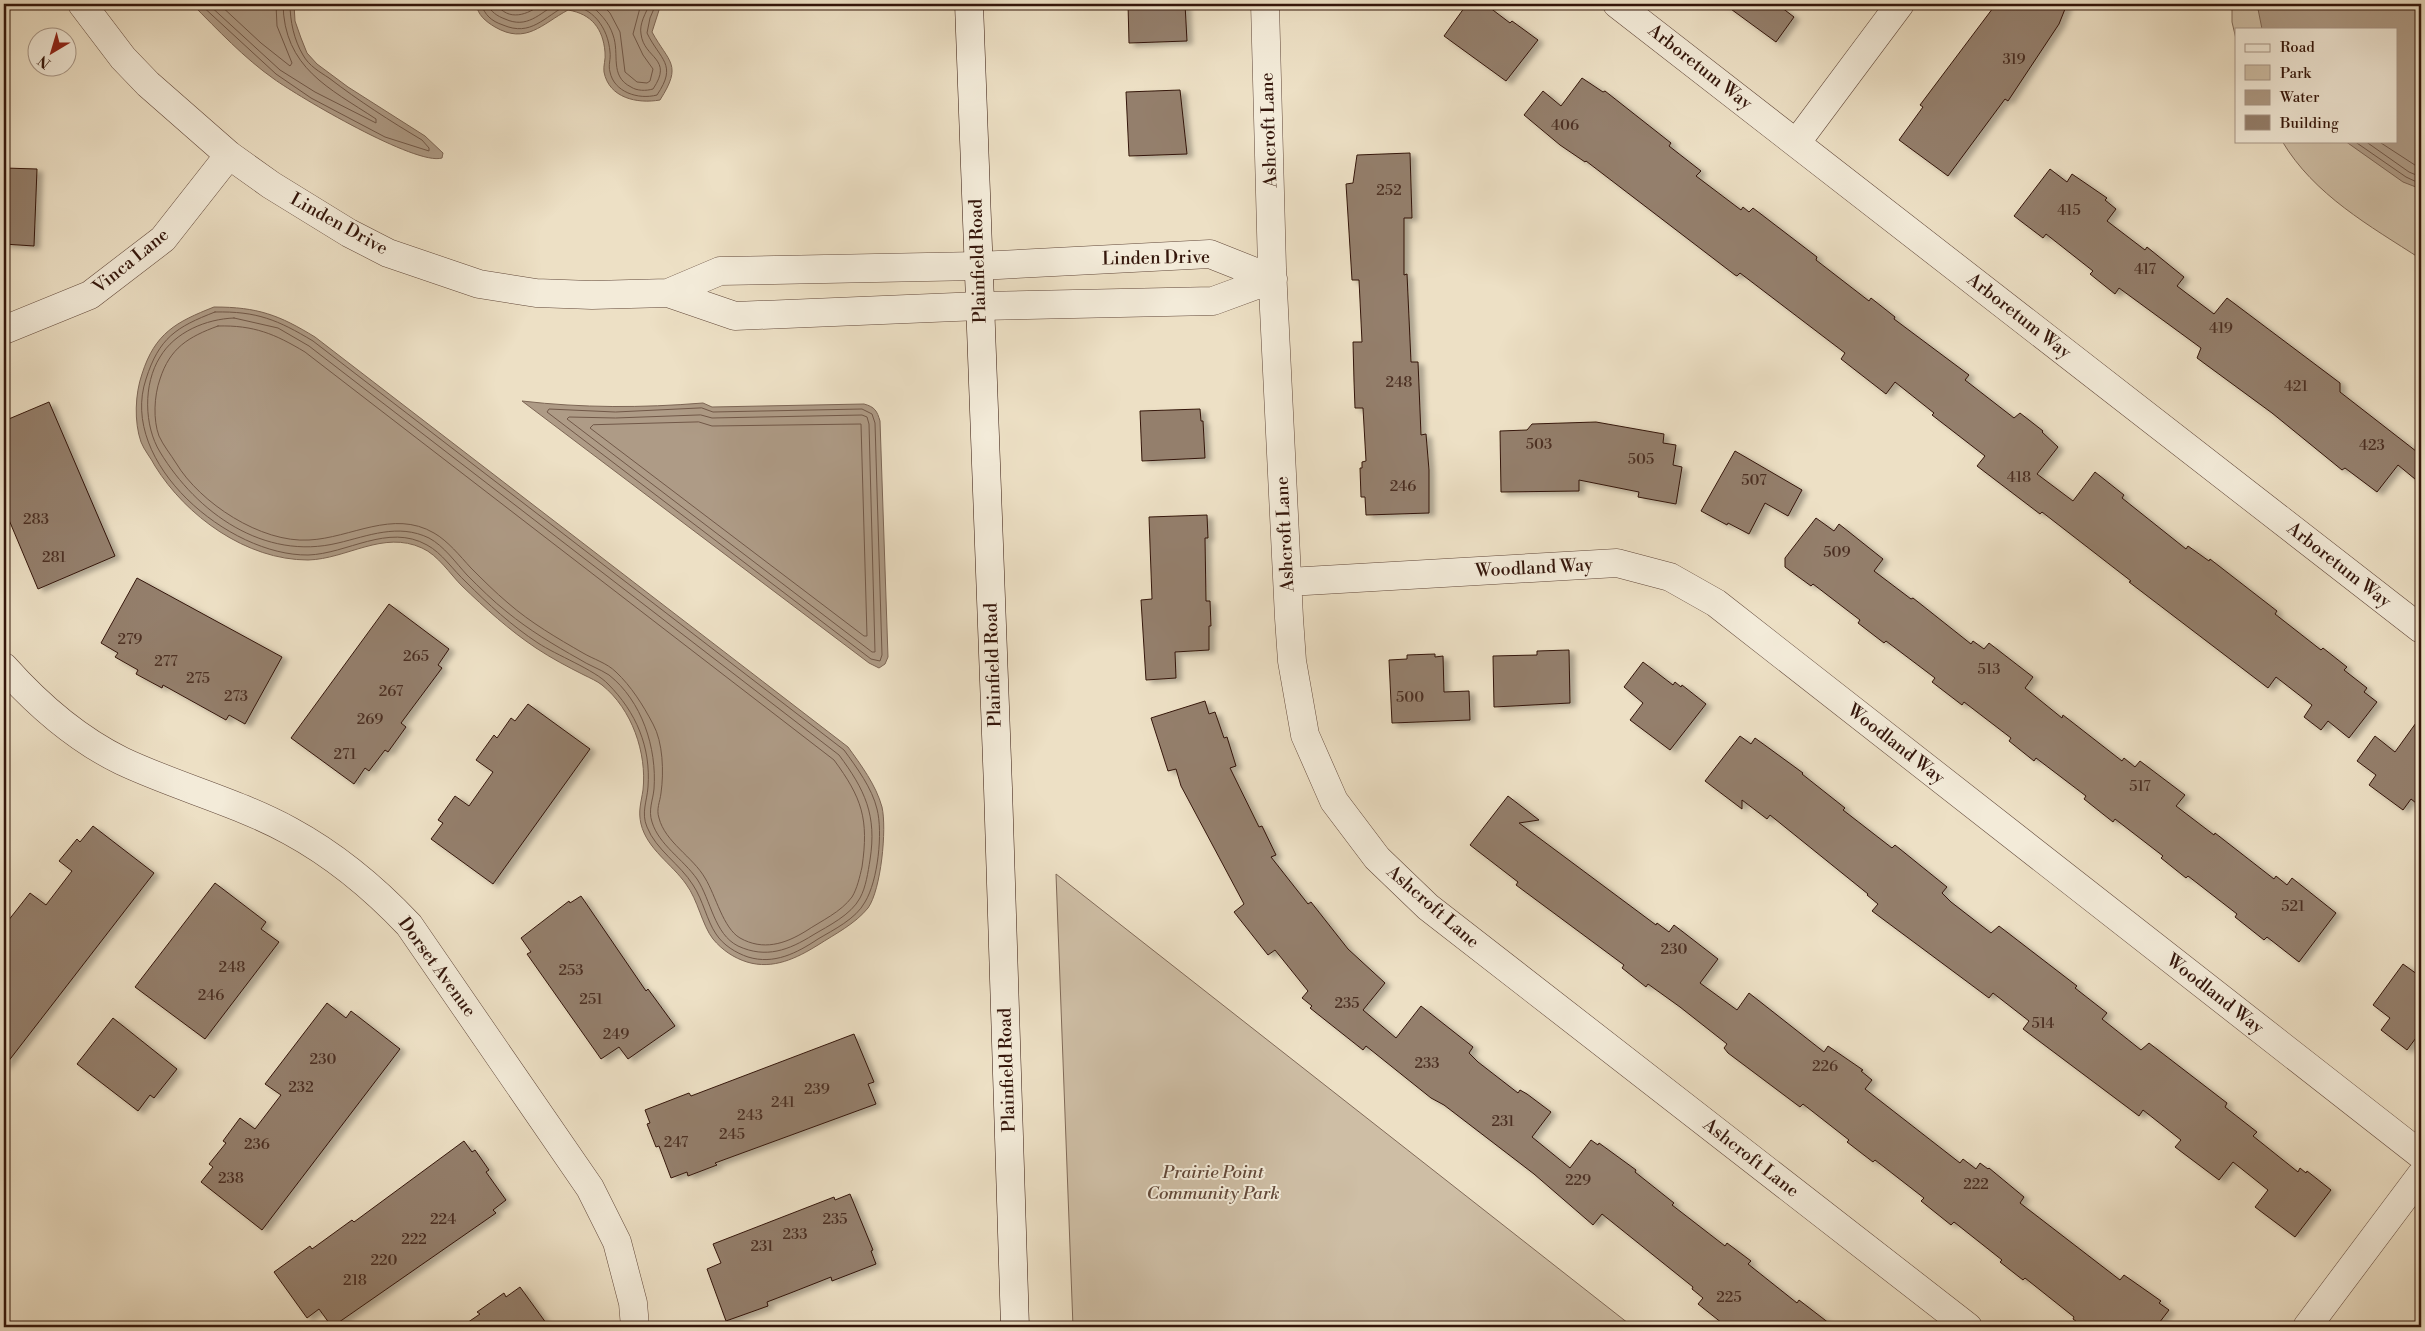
<svg xmlns="http://www.w3.org/2000/svg" width="2425" height="1331" viewBox="0 0 2425 1331" font-family="'Libre Bodoni',serif">
<style>
.green{fill:#cebea5;stroke:#816a58}
.water{fill:#ae9b86;stroke:#7d6655}
.lines{fill:none;stroke-linecap:round;stroke-linejoin:round}
.shore{stroke:#715848;stroke-width:1}
.building{fill:#947f6c;stroke:#34160b;filter:url(#shadow)}
.minor-casing{stroke:#62483a;stroke-width:29}
.secondary-casing{stroke:#34160b;stroke-width:29}
.minor{stroke:#f3ebd9;stroke-width:28}
.secondary{stroke:#f3ebd9;stroke-width:28}
.labels{text-anchor:middle;dominant-baseline:central;stroke-width:4;stroke-linejoin:round;paint-order:stroke}
.number-label{font-size:15px;fill:#4c3023}
.street-label{font-size:18px;fill:#34160b;stroke:#f3ebd9}
.park-label{font-size:18px;font-style:italic;fill:#624839;stroke:#f3ebd9}
</style>
<defs>
<filter id="shadow"><feDropShadow dx="5.5" dy="3" stdDeviation="2.5" flood-color="#0004"/></filter>
</defs>
<rect width="100%" height="100%" fill="#ede0c5"/>
<filter id="stains"><feTurbulence type="fractalNoise" baseFrequency=".004" numOctaves="4"/><feColorMatrix values="0 0 0 0 .2 0 0 0 0 .09 0 0 0 0 .02 0 0 0 .5 -.17"/></filter>
<radialGradient id="worn" r=".72"><stop offset=".6" stop-color="#630" stop-opacity="0"/><stop offset="1" stop-color="#630" stop-opacity=".3"/></radialGradient>
<!-- green -->
<path class="green" d="M2232 4H2421V259C2370 226 2314 195 2282 141H2396V29H2236V39L2232 22Z
M1056 874 1633 1327H1073Z"/>
<!-- water -->
<path class="water" d="M192 4H294L295 21 301 38 307 53 317 64 348 87 425 136 443 153 442 158C416 166 299 97 274 79 244 58 218 30 192 4Z
M476 4H661L652 32C669 63 683 64 660 100 637 104 609 98 604 72 603 66 606 59 605 52 603 29 592 14 568 10 542 24 526 45 495 27 485 21 478 15 476 4Z
M2257 4H2421V189L2403 182 2345 141H2396V29H2262Z
M214 307C258 307 279 315 315 337L848 747C861 765 876 785 882 807 887 829 881 890 868 908 855 924 835 934 818 945 797 958 773 970 747 962 734 958 722 950 713 939 702 925 698 900 686 884 672 864 647 849 641 824 638 811 641 803 643 790 647 753 632 709 602 685 597 681 590 678 584 675 568 667 551 658 536 648 509 630 485 608 462 586 450 574 438 555 422 548 383 530 347 559 308 560 246 560 186 516 155 466 151 458 144 450 141 442 134 422 135 394 142 374 155 333 176 322 214 307Z
M522 401C582 408 642 408 703 403L712 407 864 404C875 407 877 411 880 421L888 657 885 664 879 668 869 663Z"/>
<g class="lines">
<!-- shore -->
<path class="shore" d="M200 4 276 74 311 98 385 137 429 151V148L422 140C390 121 359 101 329 78 320 72 309 66 303 55 294 40 290 21 290 4
M208 4 280 70 315 92 376 123V119C329 88 284 68 283 4
M219 4 261 43 290 66 292 63 277 26 276 4
M481 4C485 15 491 21 503 25 531 37 544 17 567 5 593 6 608 28 610 52 611 59 608 65 610 72 614 92 638 100 657 95 678 64 660 60 647 33L650 18 656 4
M487 4C491 12 497 16 505 19 527 29 539 14 556 4
M496 4C509 22 527 15 542 4
M589 4C599 12 609 22 613 35 620 54 609 76 631 87 637 91 646 91 653 89 674 58 644 59 641 34 639 24 646 12 650 4
M601 4 610 13 620 32 625 72 637 82 647 83 650 81 653 69 643 55 633 34 641 4
M2354 141 2406 177 2421 184
M2365 141 2409 172 2421 177
M2378 141 2421 169
M215 312C257 311 278 320 313 341L844 750C857 768 872 788 877 809 883 832 878 881 865 902 856 919 833 930 818 939 797 953 774 965 748 957 736 953 723 945 716 934 707 921 703 900 693 885 680 864 656 850 647 827 641 813 647 801 648 787 651 747 636 712 608 684 595 670 556 655 538 643 512 626 488 604 466 582 453 570 442 553 427 545 388 523 347 554 308 555 229 556 118 463 146 379 159 338 176 327 215 312Z
M234 318 278 328 309 346 839 755C865 790 877 815 870 860 868 872 866 887 860 898 851 915 828 926 813 935 789 950 766 959 738 946 714 934 711 900 697 879 683 859 659 845 652 822 648 810 653 800 654 789 657 748 642 701 609 675 600 669 588 665 579 659 554 645 529 630 507 612 493 601 480 588 467 575 456 563 444 546 429 538 398 523 368 536 338 543 264 561 197 513 160 452 144 426 143 384 160 357 175 332 206 319 234 318Z
M218 326C254 325 275 334 305 352L834 760C862 798 869 819 862 867 860 876 857 889 852 897 841 912 821 921 806 931 785 944 763 951 740 938 723 928 716 896 705 878 693 857 665 842 659 818 656 809 660 802 661 793 664 772 663 742 653 724 643 705 631 686 616 672 607 663 593 659 583 653 557 638 531 623 508 603 495 592 483 580 471 568 460 556 448 541 434 533 393 509 351 538 309 540 261 543 200 503 176 463 171 455 163 445 159 436 153 420 154 396 160 379 170 348 188 337 218 326Z
M702 408 713 412 862 409 872 414 875 423 882 655 880 661 871 659 547 412 549 409 615 412Z
M701 415 712 418 862 415 867 417 869 424 875 652H872L567 419 569 417 615 418Z
M699 422 712 426 861 424 867 636H864L590 428 593 425Z"/>
</g>
<!-- building -->
<path class="building" d="M1128 4H1185L1187 41 1129 43Z
M1467 4H1485L1510 23 1512 21 1538 40 1506 81 1444 36Z
M1724 4H1777L1794 17 1776 42Z
M1996 4H2067L2059 24 2008 101 2005 99 1948 176 1899 140 1923 107 1920 105Z
M1582 78 1603 92 1605 91 1671 143 1669 146 1701 171 1696 176 1741 210 1743 207 1749 212 1753 208 1817 257 1816 260 1869 301 1871 298 1895 317 1894 319 1969 375 1965 380 2014 418 2020 413 2043 431 2042 432 2058 447 2037 474 2073 501 2095 472 2124 495 2122 498 2186 549 2188 546 2209 561 2210 559 2277 611 2275 614 2321 650 2323 648 2347 667 2344 670 2367 688 2364 692 2377 702 2349 738 2328 721 2321 730 2304 717 2312 705 2276 677 2268 688 2129 582 2131 581 2042 512 2040 514 1977 466 1985 456 1932 415 1934 413 1895 382 1886 394 1841 359 1845 353 1740 273 1737 276 1735 275 1586 161 1585 162 1560 145 1524 115 1543 91 1561 106Z
M1180 90 1187 154 1129 156 1126 92Z
M1410 153 1412 218H1404V275L1407 274 1411 362H1418L1421 435 1426 434 1429 470V513L1366 515 1365 497H1361L1360 468H1362V462L1366 461 1363 408H1355L1354 381 1353 342H1362L1359 280H1352L1346 184 1353 183 1357 155Z
M4 168 37 169 34 246 4 244Z
M2050 169 2067 182 2072 174 2107 198 2105 200 2116 209 2107 221 2145 250 2147 247 2184 277 2177 286 2214 314 2227 298 2340 383V392L2421 455V484L2398 465 2377 492 2345 468 2342 470 2272 413 2197 358 2201 348 2119 288 2115 294 2090 274 2093 271 2046 234 2043 238 2014 216Z
M49 402 115 556 38 589 4 508V421Z
M1200 409 1201 421H1203L1205 458 1142 461 1140 411Z
M1596 422 1664 434 1663 443 1676 445 1673 465 1682 467 1676 504 1638 497 1639 492 1579 480V491L1501 492 1500 431 1527 430 1532 424Z
M1735 451 1802 490 1788 516 1765 503 1749 534 1728 523 1727 525 1701 511Z
M1207 515 1208 538H1205L1206 601H1210L1211 626H1209V650L1175 652 1176 678 1146 680 1141 600 1152 599 1149 517Z
M1816 518 1834 531 1839 524 1883 559 1874 571 1911 599 1913 598 1971 644 1973 641 1984 649 1989 643 2033 677 2025 688 2062 718 2063 715 2122 761 2124 758 2135 767 2140 761 2185 795 2176 806 2214 835 2215 833 2274 879 2276 876 2287 885 2292 878 2336 913 2299 962 2267 937 2264 940 2235 917 2237 914 2188 876 2186 878 2161 858 2163 856 2115 819 2113 822 2084 799 2086 796 2036 758 2034 761 2009 741 2011 738 1964 702 1962 705 1932 682 1935 678 1886 641 1884 643 1858 623 1860 620 1813 584 1811 586 1785 567V558Z
M137 578 282 657 245 724 229 715 226 720 163 685 162 688 136 674 138 670 115 657 118 653 101 643Z
M389 604 449 649 438 665 442 668 401 723 406 727 388 752 385 750 369 771 365 768 354 784 291 738Z
M1569 650 1570 703 1494 707 1493 656 1537 655V651Z
M1435 654V657L1443 656 1444 692 1469 691 1470 720 1392 723 1389 660 1407 659V655Z
M1643 662 1673 685 1675 682 1681 687 1682 685 1706 704 1670 750 1630 720 1643 703 1624 687Z
M1205 701 1209 714 1215 712 1224 738 1227 737 1236 766 1230 768 1259 827 1262 826 1276 855 1271 857 1308 904 1311 902 1348 949 1385 983 1363 1010 1396 1038 1421 1006 1473 1047 1469 1053 1478 1062 1518 1093 1520 1090 1527 1094 1551 1112 1532 1137 1570 1168 1591 1140 1598 1145 1599 1143 1636 1170 1635 1172 1674 1203 1672 1205 1725 1246 1727 1243 1751 1261 1748 1264 1797 1303 1799 1300 1834 1327H1727L1698 1304 1703 1298 1692 1289 1693 1287 1602 1214 1593 1225 1534 1174 1444 1105 1431 1098 1366 1046 1363 1050 1310 1008 1312 1006 1302 998 1308 991 1275 950 1268 955 1234 912 1244 904 1181 786 1176 769 1168 771 1151 718Z
M528 704 590 749 493 884 431 839 443 823 438 820 455 796 469 806 493 772 476 760 494 735 497 738 511 718 515 721Z
M2421 716V807L2411 799 2403 810 2369 785 2376 775 2357 761 2375 736 2395 752Z
M1740 736 1751 744 1755 738 1803 773 1802 774 1845 808 1843 810 1892 848 1895 845 1947 887 1942 893 1951 902 1991 933 1999 926 2077 986 2075 988 2107 1013 2102 1019 2141 1050 2149 1043 2227 1103 2225 1107 2257 1132 2253 1136 2298 1172 2300 1168 2306 1173 2307 1171 2331 1190 2295 1237 2255 1207 2268 1190 2233 1162 2219 1180 2175 1147 2181 1140 2143 1110 2139 1116 2023 1029 2029 1021 1993 993 1989 998 1872 911 1878 904 1867 895 1868 894 1770 815 1767 819 1742 800V809L1705 781Z
M1508 796 1539 820 1519 823 1656 925 1657 923 1669 932 1674 925 1718 959 1700 983 1737 1010 1749 993 1824 1052 1828 1046 1863 1070 1861 1071 1872 1080 1865 1089 1960 1163 1963 1159 1976 1169 1980 1163 1988 1169 1989 1168 2024 1197 2020 1203 2120 1280 2124 1275 2161 1301 2159 1303 2169 1310 2156 1327H2084L2073 1319 2074 1317 2025 1278 2023 1280 2000 1262 2002 1260 1954 1222 1951 1225 1921 1201 1924 1198 1875 1160 1873 1162 1847 1142 1849 1140 1803 1104 1800 1107 1728 1053 1724 1048 1727 1044 1680 1007 1648 984 1646 987 1622 968 1624 965 1516 885 1518 882 1470 845Z
M93 826 154 873 4 1067V926L30 893 46 905 72 871 59 861 77 839 80 842Z
M215 883 266 922 261 929 279 942 205 1039 135 987Z
M581 896 646 991 648 989 675 1026 628 1059 619 1047 601 1059 527 954 531 952 521 938 569 901 570 903Z
M2403 964 2421 977V1031L2407 1050 2381 1030 2390 1018 2373 1005Z
M327 1003 346 1018 351 1011 400 1049 262 1230 201 1182 213 1167 209 1164 226 1143 223 1141 240 1118 255 1129 281 1095 265 1084Z
M113 1018 177 1069 154 1098 150 1095 138 1111 77 1064Z
M854 1034 874 1082 868 1084 876 1104 715 1163 717 1165 688 1176 687 1172 671 1178 659 1146 656 1147 647 1124 650 1123 645 1110 689 1093 691 1096Z
M464 1141 472 1152 475 1150 489 1170 486 1172 506 1200 493 1210 496 1213 332 1327 319 1309 307 1318 274 1272 310 1246 312 1249 352 1220 354 1222Z
M850 1194 873 1250 871 1251 876 1264 832 1281 831 1277 793 1292 767 1302 768 1306 726 1321 707 1269 721 1263 713 1244 834 1197 835 1200Z
M520 1287 549 1327H461L480 1314 477 1312 504 1293 506 1297Z"/>
<g class="lines">
<!-- minor casing -->
<g class="minor-casing">
<path id="minor" d="M82 4 123 58 148 84 229 155 271 185 349 233 388 253 479 284 536 293 592 295 668 293 735 316 980 306 1213 301 1273 279
M1265 4 1272 268 1289 618 1292 661 1305 735 1334 801 1377 858 1428 907 1968 1327
M1617 4 2421 629
M1797 142 1900 4
M668 293 720 271 978 266 1210 254 1273 279
M4 330 90 295 163 239 229 155
M1288 582 1617 563 1670 577 1716 603 2421 1155
M4 667C37 704 77 739 122 761 177 787 237 802 290 831 336 856 374 888 409 925L590 1188 617 1242 633 1303 635 1327
M2307 1327 2421 1175"/>
</g>
<!-- secondary casing -->
<g class="secondary-casing">
<path id="secondary" d="M969 4 998 788 1015 1327"/>
</g>
<!-- minor -->
<use href="#minor" class="minor"/>
<!-- secondary -->
<use href="#secondary" class="secondary"/>
</g>
<g class="labels">
<!-- number labels -->
<g class="number-label">
<text x="2014" y="59">319</text>
<text x="1565" y="125">406</text>
<text x="1389" y="190">252</text>
<text x="2069" y="210">415</text>
<text x="2145" y="269">417</text>
<text x="2221" y="328">419</text>
<text x="1399" y="382">248</text>
<text x="2296" y="386">421</text>
<text x="1539" y="444">503</text>
<text x="2372" y="445">423</text>
<text x="1641" y="459">505</text>
<text x="2019" y="477">418</text>
<text x="1754" y="480">507</text>
<text x="1403" y="486">246</text>
<text x="36" y="519">283</text>
<text x="1837" y="552">509</text>
<text x="54" y="557">281</text>
<text x="130" y="639">279</text>
<text x="416" y="656">265</text>
<text x="166" y="661">277</text>
<text x="1989" y="669">513</text>
<text x="198" y="678">275</text>
<text x="391" y="691">267</text>
<text x="236" y="696">273</text>
<text x="1410" y="697">500</text>
<text x="370" y="719">269</text>
<text x="345" y="754">271</text>
<text x="2140" y="786">517</text>
<text x="2293" y="906">521</text>
<text x="1674" y="949">230</text>
<text x="232" y="967">248</text>
<text x="571" y="970">253</text>
<text x="211" y="995">246</text>
<text x="591" y="999">251</text>
<text x="1347" y="1003">235</text>
<text x="2043" y="1023">514</text>
<text x="616" y="1034">249</text>
<text x="323" y="1059">230</text>
<text x="1427" y="1063">233</text>
<text x="1825" y="1066">226</text>
<text x="301" y="1087">232</text>
<text x="817" y="1089">239</text>
<text x="783" y="1102">241</text>
<text x="750" y="1115">243</text>
<text x="1503" y="1121">231</text>
<text x="732" y="1134">245</text>
<text x="676" y="1142">247</text>
<text x="257" y="1144">236</text>
<text x="231" y="1178">238</text>
<text x="1578" y="1180">229</text>
<text x="1976" y="1184">222</text>
<text x="443" y="1219">224</text>
<text x="835" y="1219">235</text>
<text x="795" y="1234">233</text>
<text x="414" y="1239">222</text>
<text x="762" y="1246">231</text>
<text x="384" y="1260">220</text>
<text x="355" y="1280">218</text>
<text x="1729" y="1297">225</text>
</g>
<!-- street labels -->
<g class="street-label">
<text transform="translate(1700 67) rotate(38)">Arboretum Way</text>
<text transform="translate(1269 130) rotate(-92)">Ashcroft Lane</text>
<text transform="translate(339 224) rotate(29)">Linden Drive</text>
<text transform="translate(1156 258) rotate(-1)">Linden Drive</text>
<text transform="translate(131 261) rotate(-39)">Vinca Lane</text>
<text transform="translate(978 261) rotate(-92)">Plainfield Road</text>
<text transform="translate(2019 316) rotate(38)">Arboretum Way</text>
<text transform="translate(1285 534) rotate(-93)">Ashcroft Lane</text>
<text transform="translate(2339 565) rotate(38)">Arboretum Way</text>
<text transform="translate(1534 568) rotate(-3)">Woodland Way</text>
<text transform="translate(993 665) rotate(-92)">Plainfield Road</text>
<text transform="translate(1896 744) rotate(38)">Woodland Way</text>
<text transform="translate(1433 907) rotate(41)">Ashcroft Lane</text>
<text transform="translate(437 967) rotate(54)">Dorset Avenue</text>
<text transform="translate(2215 994) rotate(38)">Woodland Way</text>
<text transform="translate(1007 1070) rotate(-92)">Plainfield Road</text>
<text transform="translate(1751 1158) rotate(38)">Ashcroft Lane</text>
</g>
<!-- park labels -->
<g class="park-label">
<text x="1213" y="1172">Prairie Point<tspan x="1213" dy="21">Community Park</tspan></text>
</g>
</g>
<!-- margin -->
<rect width="2425" height="1331" fill="none" stroke="#ede0c5" stroke-width="20"/>
<rect x="5" y="5" width="2415" height="1321" fill="none" stroke="#34160b" stroke-width="2.5"/>
<rect x="10" y="10" width="2405" height="1311" fill="none" stroke="#34160b"/>
<!-- legend -->
<rect x="2235" y="28" width="162" height="115" fill="#f3ebd9" stroke="#a79687"/>
<rect x="2245" y="44" width="25" height="8" fill="#f3ebd9" stroke="#a79687"/>
<text x="2280" y="52" font-size="15" fill="#34160b">Road</text>
<rect x="2245" y="65" width="25" height="15" fill="#cebea5" stroke="#a79687"/>
<text x="2280" y="78" font-size="15" fill="#34160b">Park</text>
<rect x="2245" y="90" width="25" height="15" fill="#ae9b86" stroke="#a79687"/>
<text x="2280" y="102" font-size="15" fill="#34160b">Water</text>
<rect x="2245" y="115" width="25" height="15" fill="#947f6c" stroke="#a79687"/>
<text x="2280" y="128" font-size="15" fill="#34160b">Building</text>
<!-- north arrow -->
<g transform="translate(52 52) rotate(218)"><circle r="24" fill="#f3ebd9" stroke="#a79687"/>
<path d="M0-4L9 19L0 12L-9 19Z" fill="#8f2418"/>
<text y="-8" font-size="14" font-weight="bold" text-anchor="middle" fill="#34160b">N</text>
</g>
<rect width="100%" height="100%" filter="url(#stains)"/>
<rect width="100%" height="100%" fill="url(#worn)"/>
</svg>
